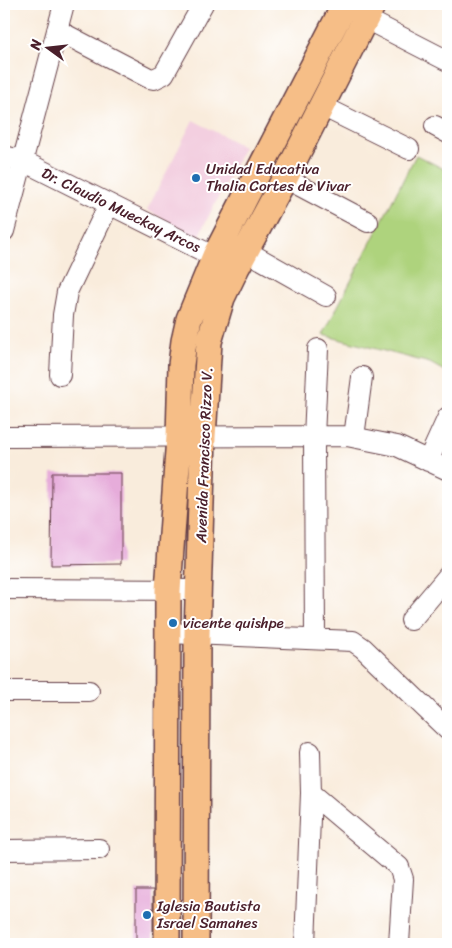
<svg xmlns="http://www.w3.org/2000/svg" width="452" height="948" viewBox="0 0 452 948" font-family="Sriracha,sans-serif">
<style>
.built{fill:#f3cfe0}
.green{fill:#aed37d;stroke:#7c7954}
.building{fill:#e6acda}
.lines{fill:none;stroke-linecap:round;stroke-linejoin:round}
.minor-casing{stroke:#643e46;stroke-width:22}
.major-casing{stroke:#643e46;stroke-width:28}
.minor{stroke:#fff;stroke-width:20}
.major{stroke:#f6be87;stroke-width:25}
.poi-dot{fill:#1f6fb2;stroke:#fff;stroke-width:2}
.labels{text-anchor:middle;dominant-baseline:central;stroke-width:4;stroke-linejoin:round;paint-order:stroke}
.poi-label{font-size:15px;fill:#4a1f2b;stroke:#fff;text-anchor:start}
.street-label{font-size:15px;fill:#4a1f2b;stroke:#fff}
</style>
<rect width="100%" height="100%" fill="#fff"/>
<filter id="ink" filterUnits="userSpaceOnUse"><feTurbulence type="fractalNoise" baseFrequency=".02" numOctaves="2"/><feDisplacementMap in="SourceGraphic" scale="10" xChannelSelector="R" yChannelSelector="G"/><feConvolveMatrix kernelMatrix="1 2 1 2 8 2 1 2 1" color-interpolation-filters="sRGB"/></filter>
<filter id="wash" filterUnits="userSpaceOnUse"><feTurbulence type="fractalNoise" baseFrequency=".0096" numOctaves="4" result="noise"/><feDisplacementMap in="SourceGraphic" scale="20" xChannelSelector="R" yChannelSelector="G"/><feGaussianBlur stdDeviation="1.12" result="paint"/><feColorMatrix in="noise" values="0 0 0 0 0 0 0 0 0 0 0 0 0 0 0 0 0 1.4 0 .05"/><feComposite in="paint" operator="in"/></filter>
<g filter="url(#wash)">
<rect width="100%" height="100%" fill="#f9ecdc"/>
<!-- built -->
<path class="built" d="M193 120 244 147 198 237 147 210Z"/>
<!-- green -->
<path class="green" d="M416 155 448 171V373L430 363 323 335Z"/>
<g id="blocks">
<!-- building -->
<path class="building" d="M52 473H121V564L51 565Z
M136 890H153V940H136Z"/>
</g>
</g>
<g filter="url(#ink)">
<use href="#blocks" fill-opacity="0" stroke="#643e46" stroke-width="1"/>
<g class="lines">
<!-- minor casing -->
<g class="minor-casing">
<path id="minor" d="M366 19 448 61
M57 30 149 78 154 79 164 74 203 4
M322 106 409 149
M435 126 448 133
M4 156 23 161 227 263
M285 178 368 222
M4 231 64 4
M246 251 326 296
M60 375 63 315 67 292 109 204
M4 437 347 436 397 446 448 470
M354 437 362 377
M428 461 448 417
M4 589 199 590
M411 620 448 576
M168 633 353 641 363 648 448 730
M315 639 314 437 318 349
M4 691H89
M311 793 399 867 403 879 399 944
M4 850 99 849
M305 944 311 793 310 752"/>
</g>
<!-- major casing -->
<g class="major-casing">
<path id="major" d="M167 944 168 590 179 437 181 365 184 341 189 319 215 256 345 4
M196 944 197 634 203 437 209 342 222 298 237 267 285 178 373 4"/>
</g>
<!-- minor -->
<use href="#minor" class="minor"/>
<!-- major -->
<use href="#major" class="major"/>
</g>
</g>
<!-- markers -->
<g class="poi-dot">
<circle cx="196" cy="178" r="5"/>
<circle cx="173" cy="623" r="5"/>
<circle cx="147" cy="915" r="5"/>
</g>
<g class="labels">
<!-- poi labels -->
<g class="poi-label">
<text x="206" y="169">Unidad Educativa<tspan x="206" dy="17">Thalia Cortes de Vivar</tspan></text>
<text x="183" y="623">vicente quishpe</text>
<text x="157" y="906">Iglesia Bautista<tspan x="157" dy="17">Israel Samanes</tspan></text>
</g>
<!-- street labels -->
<g class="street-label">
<text transform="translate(121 210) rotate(26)">Dr. Claudio Mueckay Arcos</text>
<text transform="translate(204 455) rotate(-88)">Avenida Francisco Rizzo V.</text>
</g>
</g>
<!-- margin -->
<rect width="452" height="948" fill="none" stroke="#fff" stroke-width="20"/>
<!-- north arrow -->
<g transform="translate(48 48) rotate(285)" stroke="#ffffff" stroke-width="4" paint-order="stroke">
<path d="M0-4L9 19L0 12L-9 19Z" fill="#4a1f2b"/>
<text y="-8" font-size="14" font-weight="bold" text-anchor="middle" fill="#4a1f2b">N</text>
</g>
</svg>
